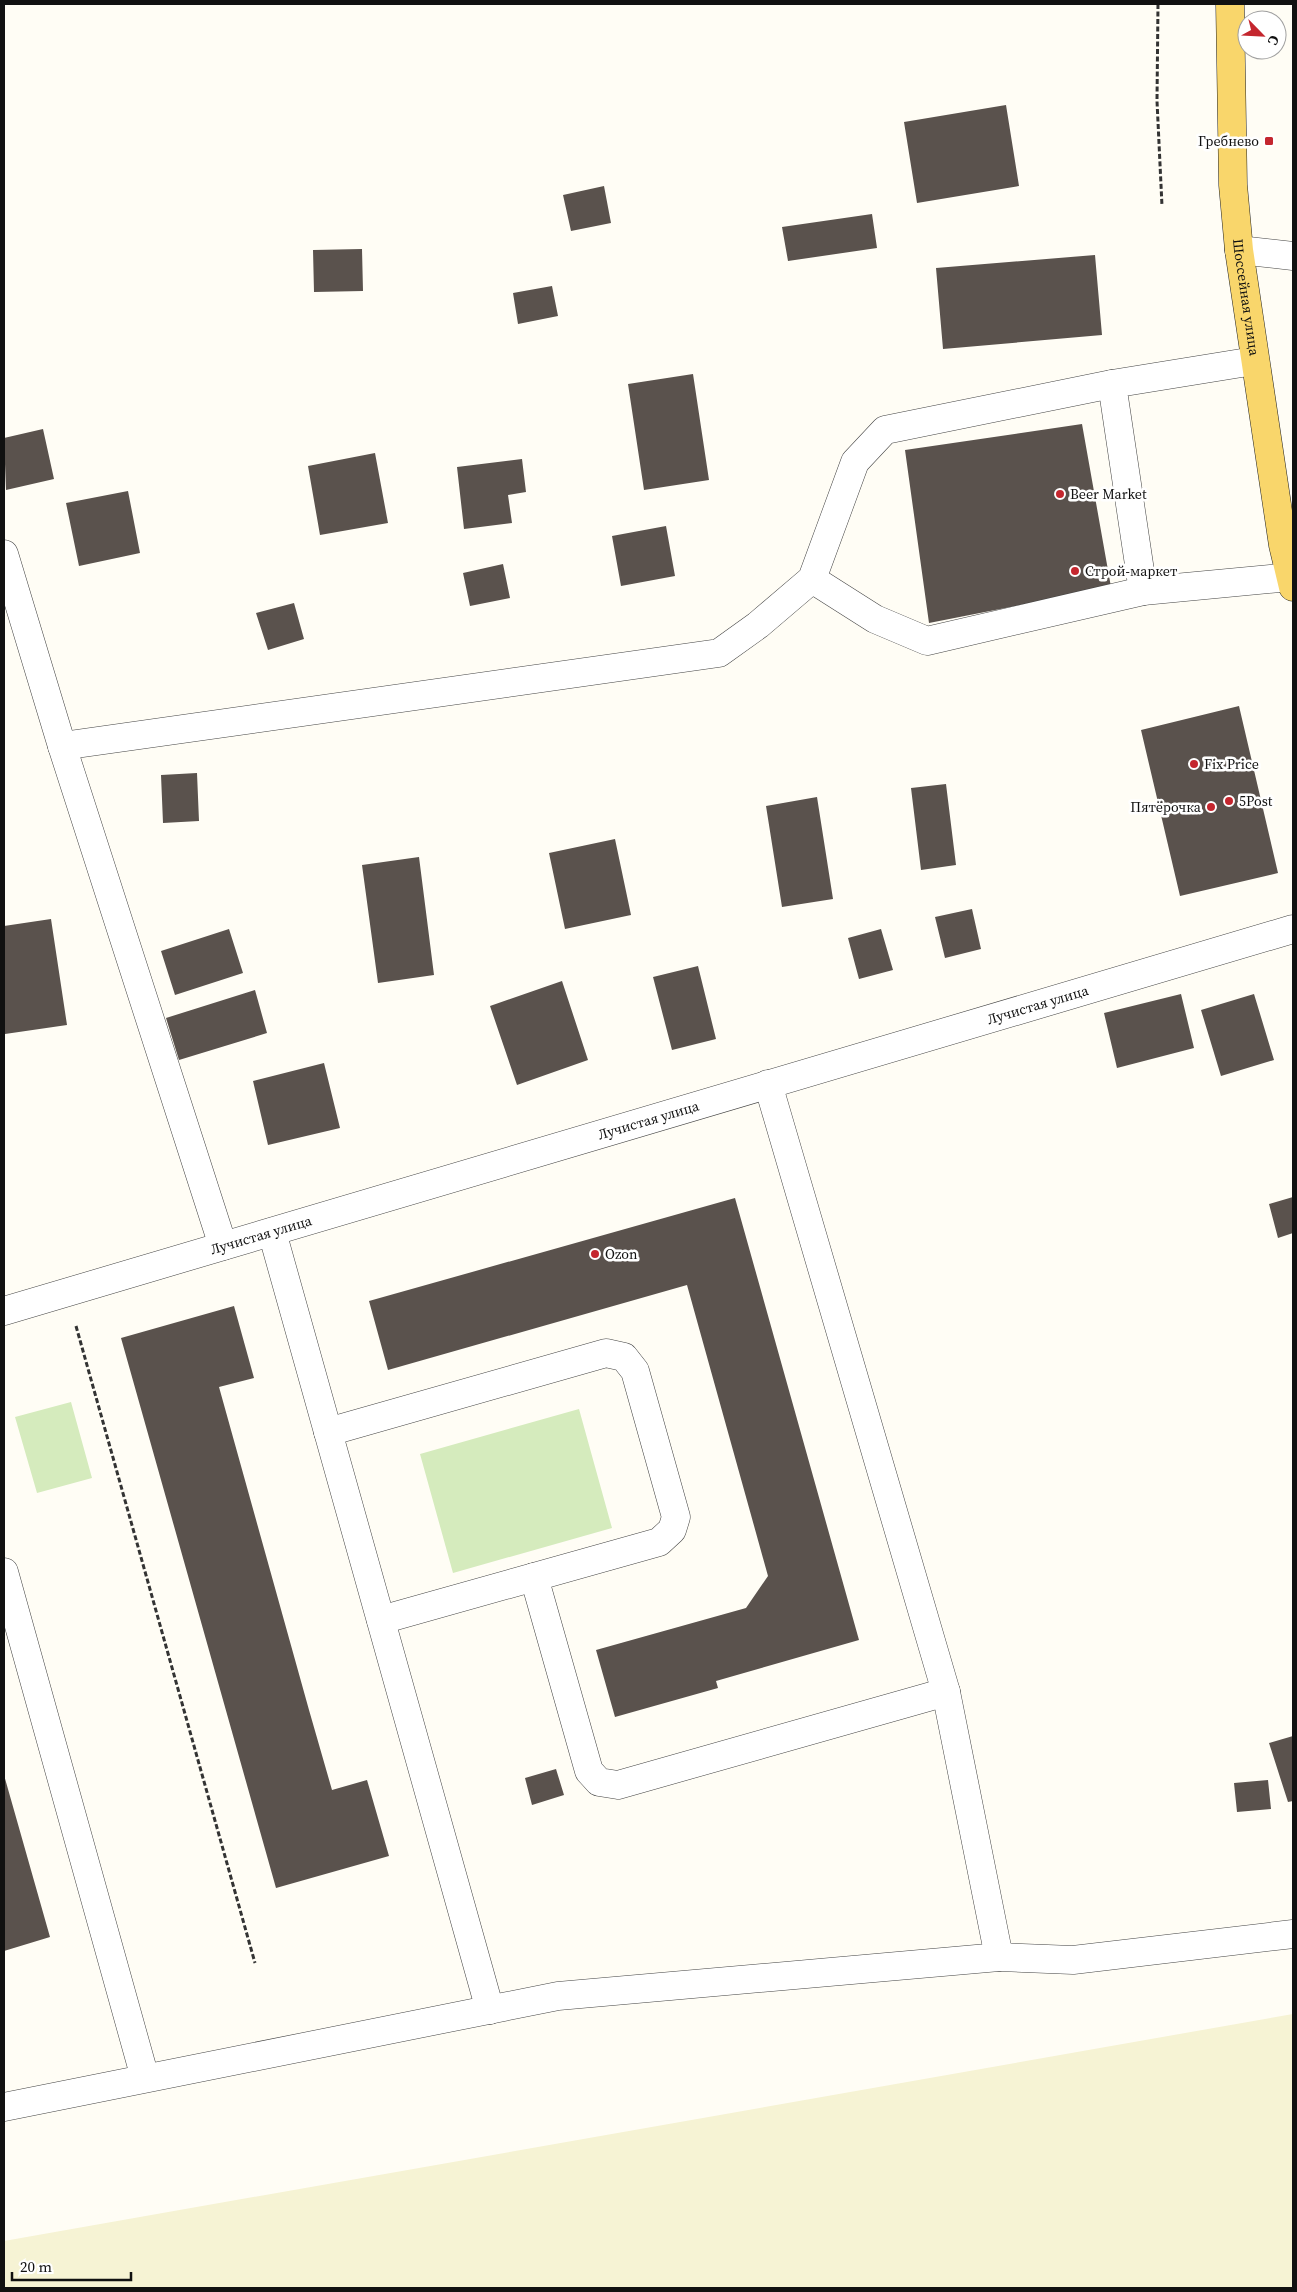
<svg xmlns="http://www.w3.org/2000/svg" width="1297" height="2292" viewBox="0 0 1297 2292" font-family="'Source Serif 4',serif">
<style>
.farmland{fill:#f6f3d4}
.green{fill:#d5ebbd}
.building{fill:#5a524d}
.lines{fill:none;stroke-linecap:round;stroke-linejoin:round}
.minor-casing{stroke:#444;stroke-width:29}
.major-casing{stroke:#222;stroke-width:29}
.path{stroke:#333;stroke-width:3;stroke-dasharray:5 2.5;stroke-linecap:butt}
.minor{stroke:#fff;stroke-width:28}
.major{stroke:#f9d66b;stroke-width:28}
.poi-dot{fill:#c4262e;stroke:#fff;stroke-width:2}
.labels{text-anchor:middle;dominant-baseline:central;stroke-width:5;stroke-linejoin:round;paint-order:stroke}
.poi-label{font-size:14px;fill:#111;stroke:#fff;text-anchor:start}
.street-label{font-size:14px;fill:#111;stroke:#fff}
</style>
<rect width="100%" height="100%" fill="#fffdf5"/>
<!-- farmland -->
<path class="farmland" d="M1293 2014V2288H4V2241Z"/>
<!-- green -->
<path class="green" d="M71 1402 92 1478 37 1493 15 1417Z
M579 1409 612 1528 453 1573 420 1454Z"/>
<!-- building -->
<path class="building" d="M1006 105 1019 186 917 203 904 122Z
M604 186 611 223 571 231 563 195Z
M872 214 877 248 788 261 782 227Z
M362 249 363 291 314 292 313 250Z
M1095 255 1102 335 943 349 936 268Z
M552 286 558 316 518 324 513 293Z
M693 374 709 480 644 490 628 384Z
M1082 424 1111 587 929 623 905 450Z
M43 429 54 479 6 490 4 438Z
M375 453 388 523 320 535 308 466Z
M522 459 526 492 508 495 512 523 464 529 457 467Z
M128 491 140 553 79 566 66 503Z
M666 526 675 576 621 586 612 536Z
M503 564 510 598 470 606 463 573Z
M294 603 304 639 268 650 256 613Z
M1239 706 1278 873 1180 896 1141 730Z
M197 773 199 821 163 823 161 775Z
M946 784 956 865 921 870 911 788Z
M817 797 833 899 782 907 766 806Z
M615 839 631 915 565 929 549 853Z
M419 857 434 975 378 983 362 865Z
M972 909 981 949 945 958 935 917Z
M51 919 67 1025 5 1034 4 926Z
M229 929 243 973 175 995 161 951Z
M881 929 893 970 859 979 848 938Z
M698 966 716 1039 672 1050 653 977Z
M562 981 588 1060 517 1085 490 1006Z
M255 990 267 1033 179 1060 166 1018Z
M1181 994 1194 1048 1117 1068 1104 1013Z
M1254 994 1274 1060 1221 1076 1201 1010Z
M324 1063 340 1128 268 1145 253 1081Z
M1293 1197V1233L1278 1238 1269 1204Z
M735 1198 859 1640 716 1681 718 1688 615 1717 596 1650 746 1608 768 1576 687 1285 388 1370 369 1301Z
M234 1306 254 1378 219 1387 309 1710 332 1790 367 1780 389 1856 276 1888 121 1338Z
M1293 1736V1801L1288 1802 1269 1743Z
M556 1769 564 1795 532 1805 525 1778Z
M4 1775 50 1937 4 1951Z
M1268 1780 1271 1809 1237 1812 1234 1783Z"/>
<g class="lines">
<!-- minor casing -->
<g class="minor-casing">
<g id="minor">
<path d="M1239 250 1293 256"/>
<path d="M1254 361 1112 384 1143 591 1290 577"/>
<path d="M4 554 62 746 223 1246"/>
<path d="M812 579 875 619 927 641 1143 591"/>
<path d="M62 746 719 653 758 625 812 579 855 462 885 430 1112 384"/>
<path d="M272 1232 490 2010"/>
<path id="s1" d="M4 1311 1293 929"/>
<path d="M328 1432 606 1353 624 1357 635 1371 676 1517 672 1530 659 1542 381 1620"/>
<path d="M4 1572 145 2078"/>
<path d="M534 1577 589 1771 599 1782 618 1785 946 1692"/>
<path d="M999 1957 1073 1960 1293 1934"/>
<path d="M4 2107 558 1996 999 1957 946 1692 768 1084"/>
</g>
</g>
<!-- major casing -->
<g class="major-casing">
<g id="major">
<path id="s2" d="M1230 4 1233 185 1239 250 1283 545 1293 587"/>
</g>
</g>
<!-- path -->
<path class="path" d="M1158 4 1157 101 1162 206
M76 1326 255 1963"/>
<!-- minor -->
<use href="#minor" class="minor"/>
<!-- major -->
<use href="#major" class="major"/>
</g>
<!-- markers -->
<g class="poi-dot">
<rect x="1264" y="136" width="10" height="10" rx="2.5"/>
<circle cx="1060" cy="494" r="5"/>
<circle cx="1075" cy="571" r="5"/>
<circle cx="1194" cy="764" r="5"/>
<circle cx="1229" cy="801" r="5"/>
<circle cx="1211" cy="807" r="5"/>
<circle cx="595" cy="1254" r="5"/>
</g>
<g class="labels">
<!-- poi labels -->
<g class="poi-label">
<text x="1259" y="141" text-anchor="end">Гребнево</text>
<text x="1070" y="494">Beer Market</text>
<text x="1085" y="571">Строй-маркет</text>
<text x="1204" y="764">Fix Price</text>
<text x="1239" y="801">5Post</text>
<text x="1201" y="807" text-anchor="end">Пятёрочка</text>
<text x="605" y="1254">Ozon</text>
</g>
<!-- street labels -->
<g class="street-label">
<text stroke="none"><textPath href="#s2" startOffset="294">Шоссейная улица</textPath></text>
<text stroke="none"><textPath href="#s1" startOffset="1078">Лучистая улица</textPath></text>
<text stroke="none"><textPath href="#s1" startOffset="672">Лучистая улица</textPath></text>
<text stroke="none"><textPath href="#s1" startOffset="268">Лучистая улица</textPath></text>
</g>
</g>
<!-- border -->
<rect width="1297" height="2292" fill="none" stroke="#111111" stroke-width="10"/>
<!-- north arrow -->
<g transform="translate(1262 35) rotate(114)"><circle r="24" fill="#ffffff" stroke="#a0a0a0"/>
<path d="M0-4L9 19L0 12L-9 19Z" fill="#c4262e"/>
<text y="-8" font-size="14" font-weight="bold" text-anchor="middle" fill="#111111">С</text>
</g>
<!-- scale -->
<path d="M12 2272v8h119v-8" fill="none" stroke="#111111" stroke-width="2.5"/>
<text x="20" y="2272" font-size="15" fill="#111111" stroke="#ffffff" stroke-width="4" paint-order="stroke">20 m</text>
</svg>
